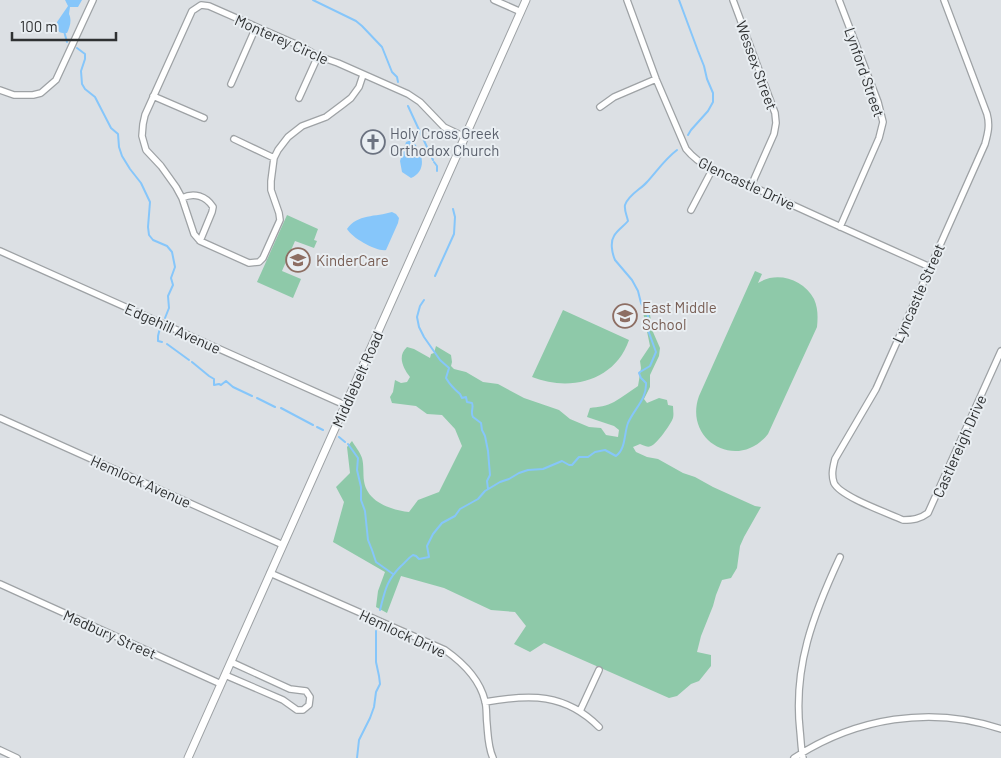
<svg xmlns="http://www.w3.org/2000/svg" width="1001" height="758" viewBox="0 0 1001 758" font-family="Barlow,sans-serif">
<style>
.green{fill:#8ec9a9}
.water{fill:#86c6fa}
.lines{fill:none;stroke-linecap:round;stroke-linejoin:round}
.stream{stroke:#86c6fa;stroke-width:2}
.minor-casing{stroke:#9ea2a5;stroke-width:8}
.tertiary-casing{stroke:#9ea2a5;stroke-width:9}
.minor{stroke:#fff;stroke-width:5.5}
.tertiary{stroke:#fff;stroke-width:7}
.labels{text-anchor:middle;dominant-baseline:central;stroke-width:4;stroke-linejoin:round;paint-order:stroke}
.street-label{font-size:15px;fill:#2f3132;stroke:#e9eef2}
.worship-label{font-size:15px;fill:#5b616d;stroke:#e9eef2;text-anchor:start}
.education-label{font-size:15px;fill:#785e54;stroke:#e9eef2;text-anchor:start}
</style>
<rect width="100%" height="100%" fill="#dce0e4"/>
<!-- green -->
<path class="green" d="M287 215 318 229 314 240 317 241 314 248 295 241 282 271 301 279 293 298 257 282Z
M755 271 762 274 758 283C777 271 803 279 814 299 818 308 818 317 817 327L768 434C738 472 683 441 699 396Z
M649 309 653 332 660 348 659 356 650 375V387L644 399 647 403 659 398 667 400 668 405 673 406C673 410 674 414 673 418 671 424 656 445 651 446 647 448 643 445 640 444L633 447 636 452 647 457 658 459 683 473 695 477 713 487 755 506 761 507 744 537 740 546 737 568 731 578 722 580 716 595 713 606 701 636 697 652 711 655V666L699 681 691 684 677 696 669 698 544 643 530 652 514 644 526 626 515 612 491 610 444 588 401 576 387 613 376 607 378 591 385 572 333 542 344 502 336 487 350 473 347 447 352 441C355 446 360 452 362 458 364 465 363 474 364 481 367 502 391 510 409 512L418 500 439 492 462 446 455 429 442 415 427 414 416 406 392 403 390 397 393 392 395 380 401 383 407 382 410 377C403 368 397 356 407 347L414 349 430 358 431 354 434 353 436 346 451 355 452 362 451 366 454 369 466 372 483 382 498 384 524 398 559 410 570 419 589 427 601 428 606 435 618 437 619 430 614 426 587 417 590 408C598 407 607 406 614 402 623 397 630 391 638 386L641 368 640 361 650 346 643 312Z
M563 310 629 340C615 381 570 392 532 377Z"/>
<!-- water -->
<path class="water" d="M65 0H82L78 7H70L69 14C72 20 70 27 67 33 61 33 58 33 56 27L57 22 68 6Z
M411 140C423 150 428 171 411 178L402 172 400 161 406 142Z
M392 212 396 214 399 218 398 223 386 250C377 252 352 238 347 229 357 214 376 217 392 212Z"/>
<g class="lines">
<!-- stream -->
<path class="stream" d="M313 0 356 21 362 26 382 47 392 72 397 77 398 82
M679 0 698 51 704 66 707 79 713 93V102L708 111 691 130 688 135
M64 31 67 42
M77 48 85 54V59L81 71 82 84 85 89 95 97 111 128 118 134 119 147 122 156 130 169 141 183 150 202 148 227 149 235 153 240 167 246 172 252 175 267 171 278 173 285 168 296 169 308 165 318
M408 106 433 160
M434 162 437 166V171
M435 276 454 234 455 217 453 209
M424 300 420 306 417 317 419 327 424 337 440 360 449 368 446 378C450 385 454 389 460 394L462 398 466 397 467 402 472 403C474 408 470 412 473 417L481 423 482 430 485 436 488 451 490 475 487 481 488 489
M160 328 158 336V341L162 342
M167 344 189 360
M192 362 209 376 214 379V385L219 384 221 385 226 381 233 387 252 396
M257 398 275 407
M281 408 313 425
M317 427 323 430
M339 437 345 442
M348 444 358 458 357 470 361 487V500L365 511 368 540 372 550 376 562 393 574
M380 610C385 591 386 581 401 566 405 563 408 558 413 555L416 556 419 559 429 557 427 546 433 534 442 523 455 516 460 509 478 499 485 491 500 482 509 479 519 473 528 470 543 469 562 461 569 465H572L579 457H588L595 452 605 450 616 456C626 449 624 433 628 423 634 409 647 399 646 383L641 378 639 373 640 372 650 366 656 352 648 330V316L641 303 638 291 632 280 615 260C612 253 610 242 614 236 617 230 624 226 628 221 627 216 624 210 625 205 628 195 641 189 647 182 657 171 665 159 677 150
M357 758 359 740 370 718 374 707 376 692 380 684 379 676 376 662V631"/>
<!-- minor casing -->
<g class="minor-casing">
<path id="minor" d="M494 0 521 12
M627 0 656 79 686 149C705 172 736 179 762 191 818 217 874 242 930 267
M733 0 775 113 776 123 774 134 751 186
M839 0 878 102 883 122 879 138 840 227
M944 0 987 114C990 125 988 133 985 144L876 389 835 459C833 467 831 475 834 483 841 497 888 513 903 520 913 520 920 519 928 513L1001 351
M363 75 359 87 351 98 342 105 326 117 302 126 288 137 278 150 274 158 271 181V190L279 213 280 220 263 258 259 262 249 263 200 241 194 234 182 198 176 187 161 166 146 150 142 136 143 124 145 115 192 11 201 5 209 6 300 46 318 56 338 63 408 94 420 102 444 127 465 137
M231 84 256 27
M0 90 14 95H33L41 93 56 80 93 0
M153 96 204 118
M299 98 318 56
M600 107 614 97 656 79
M234 139 274 158
M182 198C194 192 206 196 213 207L212 212 200 241
M691 210 712 170
M0 251 345 405
M0 418 283 545
M270 573 445 650C462 662 480 680 485 701 487 708 486 716 487 724 488 735 488 747 493 758
M0 584 221 684
M225 675 283 700 297 710H303L309 705 310 697 306 691 290 689 231 662
M485 702C530 694 565 693 599 727
M580 711 599 670
M0 750 17 758
M794 758C855 718 931 705 1001 729
M803 758C801 749 801 740 800 731 793 667 813 615 840 557"/>
</g>
<!-- tertiary casing -->
<g class="tertiary-casing">
<path id="tertiary" d="M188 758 526 0"/>
</g>
<!-- minor -->
<use href="#minor" class="minor"/>
<!-- tertiary -->
<use href="#tertiary" class="tertiary"/>
</g>
<!-- icons -->
<defs>
<g id="church-ring" transform="scale(1.25)"><circle r="9.5" fill="#e9eef2" stroke="#6b7280" stroke-width="1.5"/><path d="M-1.2-6h2.4v3.5h3.3v2.4h-3.3V6h-2.4V-.1h-3.3v-2.4h3.3Z" fill="#6b7280"/></g>
<g id="school-ring" transform="scale(1.25)"><circle r="9.5" fill="#e9eef2" stroke="#8d6e63" stroke-width="1.5"/><path d="M0-5L7-2L0 1L-7-2ZM-4 1L0 2.5L4 1V4Q0 6-4 4Z" fill="#8d6e63"/></g>
</defs>
<g fill-rule="evenodd">
<use href="#church-ring" x="373" y="142"/>
<use href="#school-ring" x="298" y="260"/>
<use href="#school-ring" x="625" y="316"/>
</g>
<g class="labels">
<!-- street labels -->
<g class="street-label">
<text transform="translate(282 39) rotate(24)">Monterey Circle</text>
<text transform="translate(757 65) rotate(70)">Wessex Street</text>
<text transform="translate(865 72) rotate(71)">Lynford Street</text>
<text transform="translate(747 183) rotate(25)">Glencastle Drive</text>
<text transform="translate(918 293) rotate(-66)">Lyncastle Street</text>
<text transform="translate(173 328) rotate(24)">Edgehill Avenue</text>
<text transform="translate(357 379) rotate(-66)">Middlebelt Road</text>
<text transform="translate(959 446) rotate(-66)">Castlereigh Drive</text>
<text transform="translate(141 481) rotate(24)">Hemlock Avenue</text>
<text transform="translate(403 633) rotate(25)">Hemlock Drive</text>
<text transform="translate(110 634) rotate(24)">Medbury Street</text>
</g>
<!-- worship labels -->
<g class="worship-label">
<text x="390" y="133">Holy Cross Greek<tspan x="390" dy="17">Orthodox Church</tspan></text>
</g>
<!-- education labels -->
<g class="education-label">
<text x="316" y="260">KinderCare</text>
<text x="642" y="307">East Middle<tspan x="642" dy="17">School</tspan></text>
</g>
</g>
<!-- scale -->
<path d="M12 32v8h104v-8" fill="none" stroke="#2f3132" stroke-width="2.5"/>
<text x="20" y="32" font-size="15" fill="#2f3132" stroke="#e9eef2" stroke-width="4" paint-order="stroke">100 m</text>
</svg>
